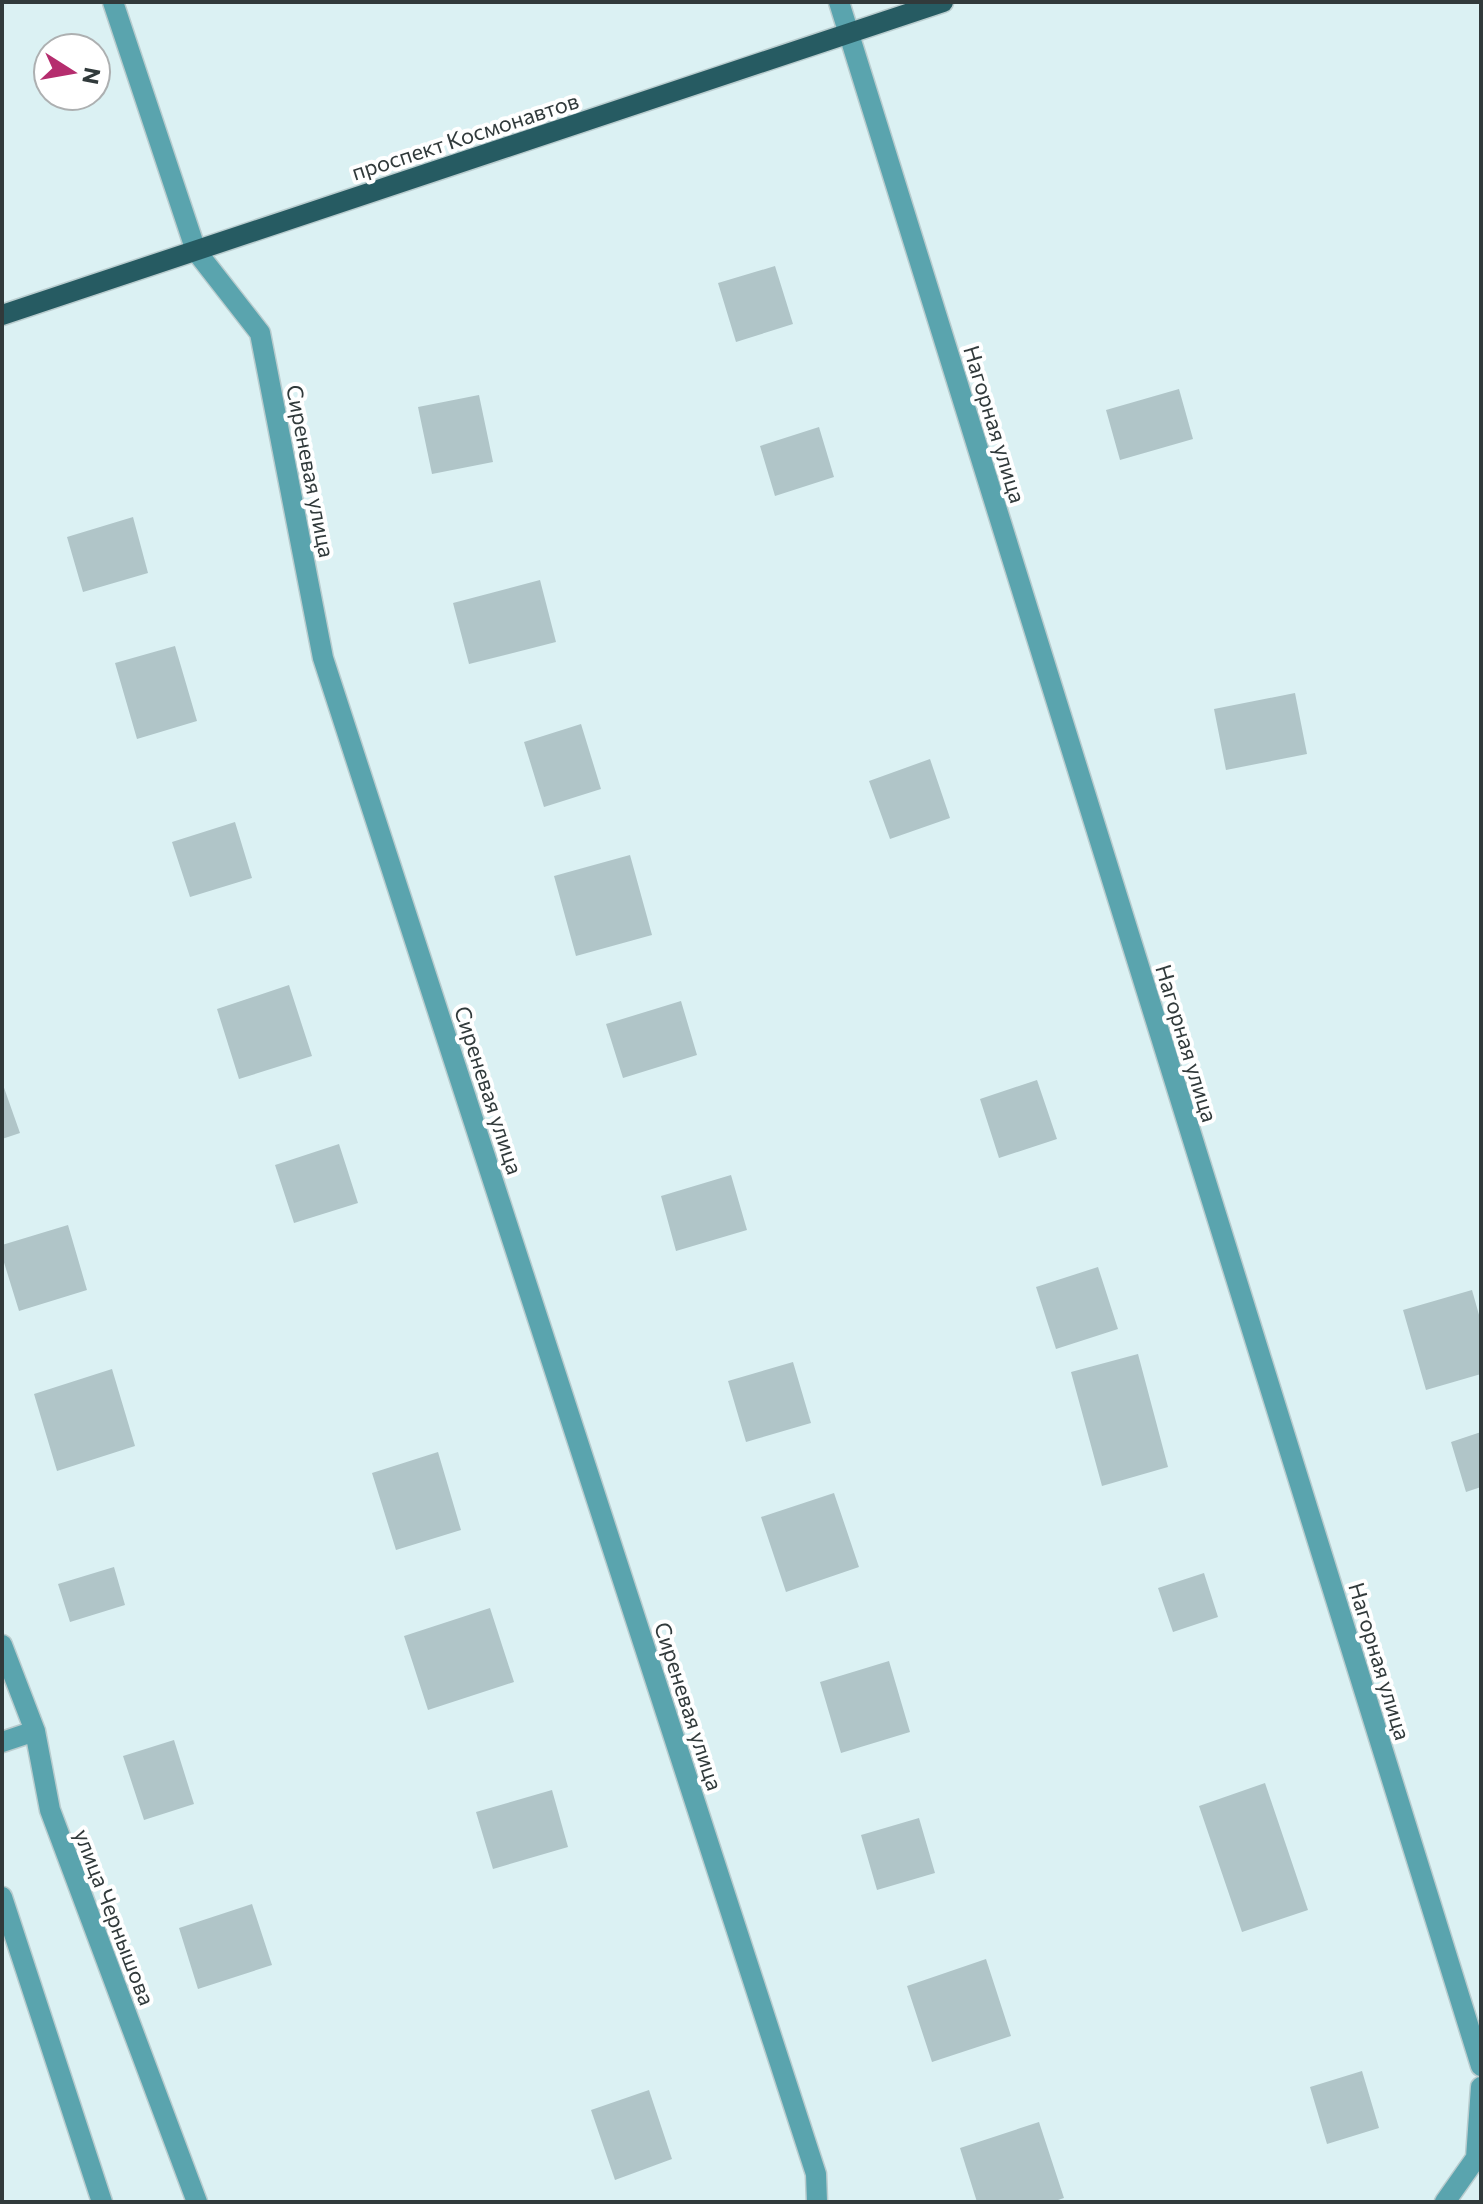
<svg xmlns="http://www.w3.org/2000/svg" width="1483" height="2204" viewBox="0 0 1483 2204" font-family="Commissioner,sans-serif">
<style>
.building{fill:#b0c5c8}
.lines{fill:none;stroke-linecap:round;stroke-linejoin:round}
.minor-casing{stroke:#b9ccce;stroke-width:23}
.major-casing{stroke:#b9ccce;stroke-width:23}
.minor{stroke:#5aa4ae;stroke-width:20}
.major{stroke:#265b62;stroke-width:20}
.labels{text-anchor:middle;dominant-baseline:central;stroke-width:8;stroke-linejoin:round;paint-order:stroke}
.street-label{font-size:22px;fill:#313a3b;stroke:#fff}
</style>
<rect width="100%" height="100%" fill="#dbf1f3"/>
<!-- building -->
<path class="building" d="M775 266 793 324 736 342 718 283Z
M1179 389 1193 439 1120 460 1106 410Z
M479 395 493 462 432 474 418 407Z
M819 427 834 477 775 496 760 446Z
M133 517 148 573 83 592 67 537Z
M540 580 556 642 469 664 453 603Z
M175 646 197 721 137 739 115 663Z
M1295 693 1307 754 1226 770 1214 709Z
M581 724 601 789 544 807 524 742Z
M930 759 950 818 890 839 869 781Z
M235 822 252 878 190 897 172 842Z
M630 855 652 935 576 956 554 876Z
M289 985 312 1056 239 1079 217 1009Z
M681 1001 697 1055 623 1078 606 1024Z
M1037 1080 1057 1139 999 1158 980 1099Z
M2 1082 20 1133 2 1139Z
M339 1144 358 1203 294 1223 275 1165Z
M731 1175 747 1230 676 1251 661 1196Z
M68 1225 87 1290 19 1311 2 1256V1245Z
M1098 1267 1118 1329 1056 1349 1036 1287Z
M1472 1290 1481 1322V1374L1426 1390 1403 1310Z
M1138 1354 1168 1467 1102 1486 1071 1372Z
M793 1362 811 1423 746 1442 728 1381Z
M112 1369 135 1446 57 1471 34 1394Z
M1481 1432V1487L1466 1492 1451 1442Z
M438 1452 461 1530 396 1550 372 1473Z
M834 1493 859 1567 786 1592 761 1517Z
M114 1567 125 1605 70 1622 58 1584Z
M1204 1573 1218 1617 1173 1632 1158 1588Z
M490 1608 514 1682 428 1710 404 1636Z
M889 1661 910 1732 841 1753 820 1682Z
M174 1740 194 1804 144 1820 123 1756Z
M1265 1783 1308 1910 1242 1932 1199 1806Z
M552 1790 568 1847 493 1869 476 1812Z
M919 1818 935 1873 877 1890 861 1835Z
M252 1904 272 1965 198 1989 179 1928Z
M986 1959 1011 2036 932 2062 907 1986Z
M1362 2071 1379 2128 1327 2144 1310 2087Z
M649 2090 672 2159 615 2180 591 2110Z
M1039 2122 1064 2198 1052 2202H977L960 2148Z"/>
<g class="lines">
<!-- minor casing -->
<g class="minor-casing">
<path id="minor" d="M113 2 196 251 260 333 323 658 816 2174 817 2202
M839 2 1481 2066
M2 1645 35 1731 50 1810 197 2202
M2 1742 35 1731
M2 1897 102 2202
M1445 2202 1476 2158 1481 2087"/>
</g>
<!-- major casing -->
<g class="major-casing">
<path id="major" d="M2 315 943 2"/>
</g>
<!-- minor -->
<use href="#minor" class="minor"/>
<!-- major -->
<use href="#major" class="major"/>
</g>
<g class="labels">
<!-- street labels -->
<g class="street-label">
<text transform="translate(465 136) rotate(-18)">проспект Космонавтов</text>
<text transform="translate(995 424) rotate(73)">Нагорная улица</text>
<text transform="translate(311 471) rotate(79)">Сиреневая улица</text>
<text transform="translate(1187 1043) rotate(73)">Нагорная улица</text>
<text transform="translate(489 1090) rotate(72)">Сиреневая улица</text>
<text transform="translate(1380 1661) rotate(73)">Нагорная улица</text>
<text transform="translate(689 1706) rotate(72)">Сиреневая улица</text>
<text transform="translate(115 1917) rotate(69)">улица Чернышова</text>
</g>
</g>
<!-- border -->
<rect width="1483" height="2204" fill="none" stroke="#313a3b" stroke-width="8"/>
<!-- north arrow -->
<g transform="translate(72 72) rotate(101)"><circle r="38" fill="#ffffff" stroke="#adb0b1" stroke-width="2"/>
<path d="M0-6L14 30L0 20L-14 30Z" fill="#b52d6e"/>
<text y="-12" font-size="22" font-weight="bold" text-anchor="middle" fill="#313a3b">N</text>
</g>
</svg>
